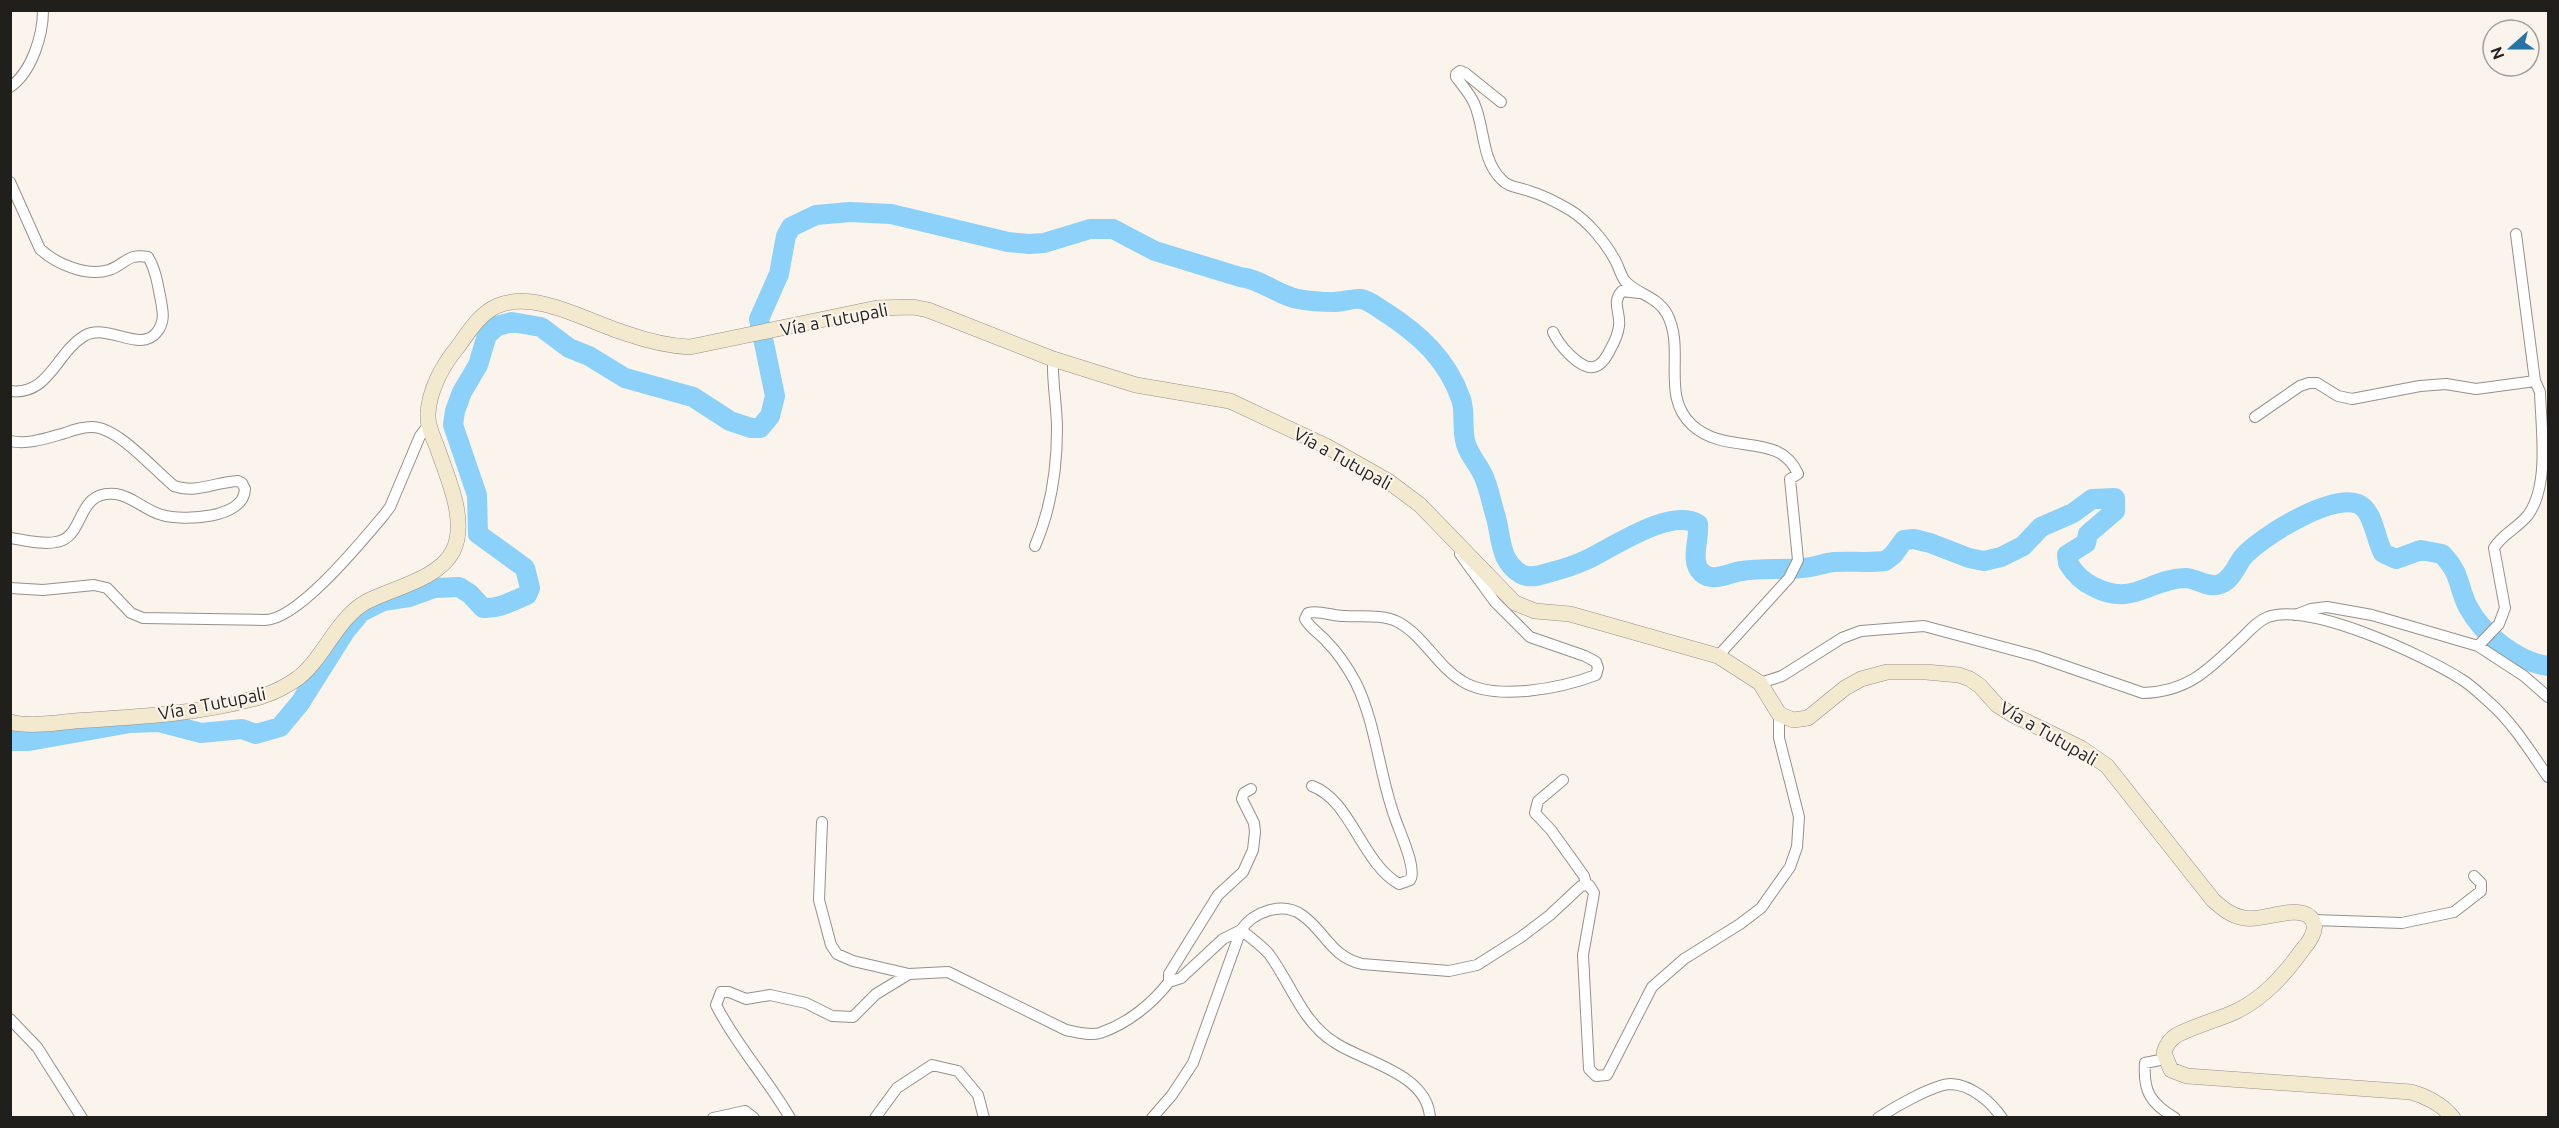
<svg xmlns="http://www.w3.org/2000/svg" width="2559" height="1128" viewBox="0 0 2559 1128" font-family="Ubuntu,sans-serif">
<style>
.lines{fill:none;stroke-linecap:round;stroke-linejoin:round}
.river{stroke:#8bd1f9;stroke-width:20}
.street-casing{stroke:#96908a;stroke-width:12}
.secondary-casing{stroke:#96908a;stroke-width:16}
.street{stroke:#fff;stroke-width:10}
.secondary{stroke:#f3e9cf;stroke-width:15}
.labels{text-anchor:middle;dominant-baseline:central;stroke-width:4.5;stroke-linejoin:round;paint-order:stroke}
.street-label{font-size:18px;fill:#211f1c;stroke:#fbf4ed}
</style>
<rect width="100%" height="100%" fill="#fbf4ed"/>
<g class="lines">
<!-- river -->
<path class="river" d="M10 741H29L130 723 159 722 201 733 242 729 256 734 280 727 300 703 346 630 361 612 383 601 409 597 434 588 459 587 470 594 483 608C499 609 512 601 527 595L530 588 525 568 478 534 477 495 453 425 455 411 462 392 478 365 487 335 497 326 512 322 541 327 569 348 589 356 625 378 693 397 730 421 751 428H760L770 416 775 396 759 319 779 274 786 236 791 227 816 215 850 212 891 214 1008 242 1029 244 1044 243 1090 229H1113L1155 251 1240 277C1261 279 1277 295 1298 299 1309 301 1323 302 1334 302 1343 302 1353 298 1361 299 1369 300 1378 308 1385 312 1419 334 1447 359 1461 399 1466 414 1461 429 1466 444 1469 455 1478 464 1483 475 1489 487 1491 502 1495 514 1502 536 1498 560 1521 574 1530 579 1542 575 1551 572 1563 569 1575 565 1586 560 1612 548 1670 507 1698 524 1700 539 1689 561 1702 573 1714 583 1730 572 1742 571 1762 568 1782 570 1802 568 1813 568 1823 563 1834 562 1851 561 1868 563 1885 561L1893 555 1904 540 1914 539 1930 543 1969 558 1984 561 2001 557 2023 546 2041 527 2073 513 2092 499 2115 498V511L2088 534 2086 543 2067 555 2068 563C2074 573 2083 582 2094 587 2133 607 2149 579 2185 578 2197 578 2208 589 2220 584 2232 580 2236 566 2243 557 2260 537 2340 487 2363 507 2374 517 2376 540 2383 553L2396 559 2421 550 2442 554C2462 575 2457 585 2468 607 2483 635 2518 662 2548 666"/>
<!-- street casing -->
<g class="street-casing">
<path id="street" d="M10 87C32 72 43 35 43 10
M1501 102 1465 73 1460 71 1456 74V77C1462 85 1470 94 1474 103 1485 127 1481 159 1501 179 1509 188 1519 187 1529 191 1543 195 1558 203 1570 210 1588 221 1605 242 1615 260 1619 267 1620 274 1625 281 1638 295 1657 296 1667 314 1686 350 1660 396 1692 425 1727 457 1779 430 1798 474L1790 479 1798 560 1789 578 1718 656
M10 182 40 249C56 264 87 277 109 270 126 264 127 253 148 257 156 270 158 286 161 301 163 312 165 322 157 332 140 354 108 322 84 336 56 353 49 396 10 391
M2516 234 2535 381
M1553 332C1557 341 1562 347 1569 354 1588 373 1600 372 1611 348 1615 341 1618 334 1619 326 1621 313 1611 302 1622 291L1639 293
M2255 417 2300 386 2309 383H2317L2338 396 2352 399 2420 386 2446 384 2476 389 2535 381 2540 392C2541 428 2550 485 2528 515 2518 528 2502 534 2494 548L2505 608 2499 624 2478 646 2372 615 2327 607 2311 609 2295 615
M10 441C29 445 47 438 65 433 73 430 83 427 92 427 118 427 153 469 174 486 196 494 215 482 238 481L242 483 245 489C244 519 183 521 162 515 146 511 132 496 116 494 75 489 86 538 56 542 42 545 25 540 10 538
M1035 546C1051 509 1057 470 1057 429 1057 405 1052 383 1053 359
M10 588 43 590 94 585 107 588 131 613 143 618 265 620C298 620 362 541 384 515L390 507 420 436 429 424
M2478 646 2524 676 2548 697
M1760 683 1782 676 1842 638 1861 631 1924 626 2036 656 2143 693C2190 692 2211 667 2243 637 2251 629 2258 621 2268 617 2310 602 2423 655 2461 679 2471 685 2480 694 2489 702 2513 723 2530 751 2548 777
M1563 780 1538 801 1535 813 1551 830 1584 876 1586 884
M1312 786C1351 800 1361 862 1399 884L1410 880C1418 869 1398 829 1394 815 1379 773 1376 724 1356 683 1348 668 1339 654 1327 642 1320 634 1310 628 1305 619L1308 613C1320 610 1331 616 1344 616 1361 617 1383 614 1398 622 1424 636 1437 666 1462 681 1495 702 1562 688 1596 675L1598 668 1596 662 1585 656 1530 637 1495 602 1460 554
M1251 789 1244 793 1242 799 1254 823 1255 832 1253 850 1243 872 1218 895 1169 974V982L1181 978 1223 939 1241 930C1250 937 1261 945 1269 954 1290 982 1302 1022 1334 1042 1363 1062 1428 1073 1430 1118
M822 822 819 900 831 945 837 954 853 961 909 974 948 972 1066 1030C1076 1032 1089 1036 1100 1033 1127 1024 1152 1004 1169 982
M2313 920 2402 923 2454 912 2481 891V883L2474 876
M10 1019 37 1047 82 1118
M2165 1059 2145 1063C2143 1091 2150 1103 2175 1118
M713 1118 745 1111 754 1118
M790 1118C767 1078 736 1045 716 1005L721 992H729L746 999 770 995 806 1003 832 1016 853 1017 876 994 909 974
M875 1118 897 1088 932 1065 958 1071 978 1095 984 1118
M1152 1118 1172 1095 1193 1063 1241 930C1253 912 1282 901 1302 915 1326 932 1330 956 1362 964L1449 971 1477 965 1521 937 1550 915 1581 886 1589 885 1594 893 1583 955 1589 1069 1596 1076 1607 1075 1652 987 1684 959 1740 924 1761 908 1790 867 1797 847 1799 817 1779 738V714
M1878 1118C1893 1108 1934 1084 1951 1084 1972 1085 1991 1102 2002 1118"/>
</g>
<!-- secondary casing -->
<g class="secondary-casing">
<path id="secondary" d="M10 722C30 727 54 723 74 721 135 717 204 714 263 696 275 692 287 686 298 678 324 658 337 618 366 602 392 588 438 580 453 551 468 520 447 477 437 447 433 437 427 425 428 414 429 391 442 366 457 348 468 333 479 314 497 306 536 289 590 323 628 334 648 341 669 346 690 347L877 308 913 307 928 310 1053 359 1136 385 1230 401 1328 447 1388 481 1420 505 1515 603 1535 611 1570 614 1718 656 1760 683 1779 714 1793 720 1808 718 1845 688 1861 679 1887 672H1926L1959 675 1970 679 1980 686 1997 705 2013 715 2081 748 2107 766 2213 900C2222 908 2231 916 2244 918 2262 922 2296 904 2310 917 2320 927 2310 941 2303 949 2285 974 2265 997 2237 1011 2218 1020 2196 1025 2177 1035 2170 1039 2166 1045 2164 1053L2171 1070 2187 1076 2411 1092C2426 1096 2443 1105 2453 1118"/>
</g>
<!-- street -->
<use href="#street" class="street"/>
<!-- secondary -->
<use href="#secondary" class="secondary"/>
</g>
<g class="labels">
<!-- street labels -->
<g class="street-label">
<text transform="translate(834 319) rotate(-11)">Vía a Tutupali</text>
<text transform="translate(1343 458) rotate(29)">Vía a Tutupali</text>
<text transform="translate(212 703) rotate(-11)">Vía a Tutupali</text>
<text transform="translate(2049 733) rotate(30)">Vía a Tutupali</text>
</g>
</g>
<!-- border -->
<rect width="2559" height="1128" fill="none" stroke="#211f1c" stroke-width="24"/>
<!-- north arrow -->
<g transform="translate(2511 48) rotate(249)"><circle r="28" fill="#fbf4ed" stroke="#a49f99" stroke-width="1.5"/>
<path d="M0-4.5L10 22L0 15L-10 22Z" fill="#2674a7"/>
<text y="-9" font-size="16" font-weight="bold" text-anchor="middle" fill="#211f1c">N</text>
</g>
</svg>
